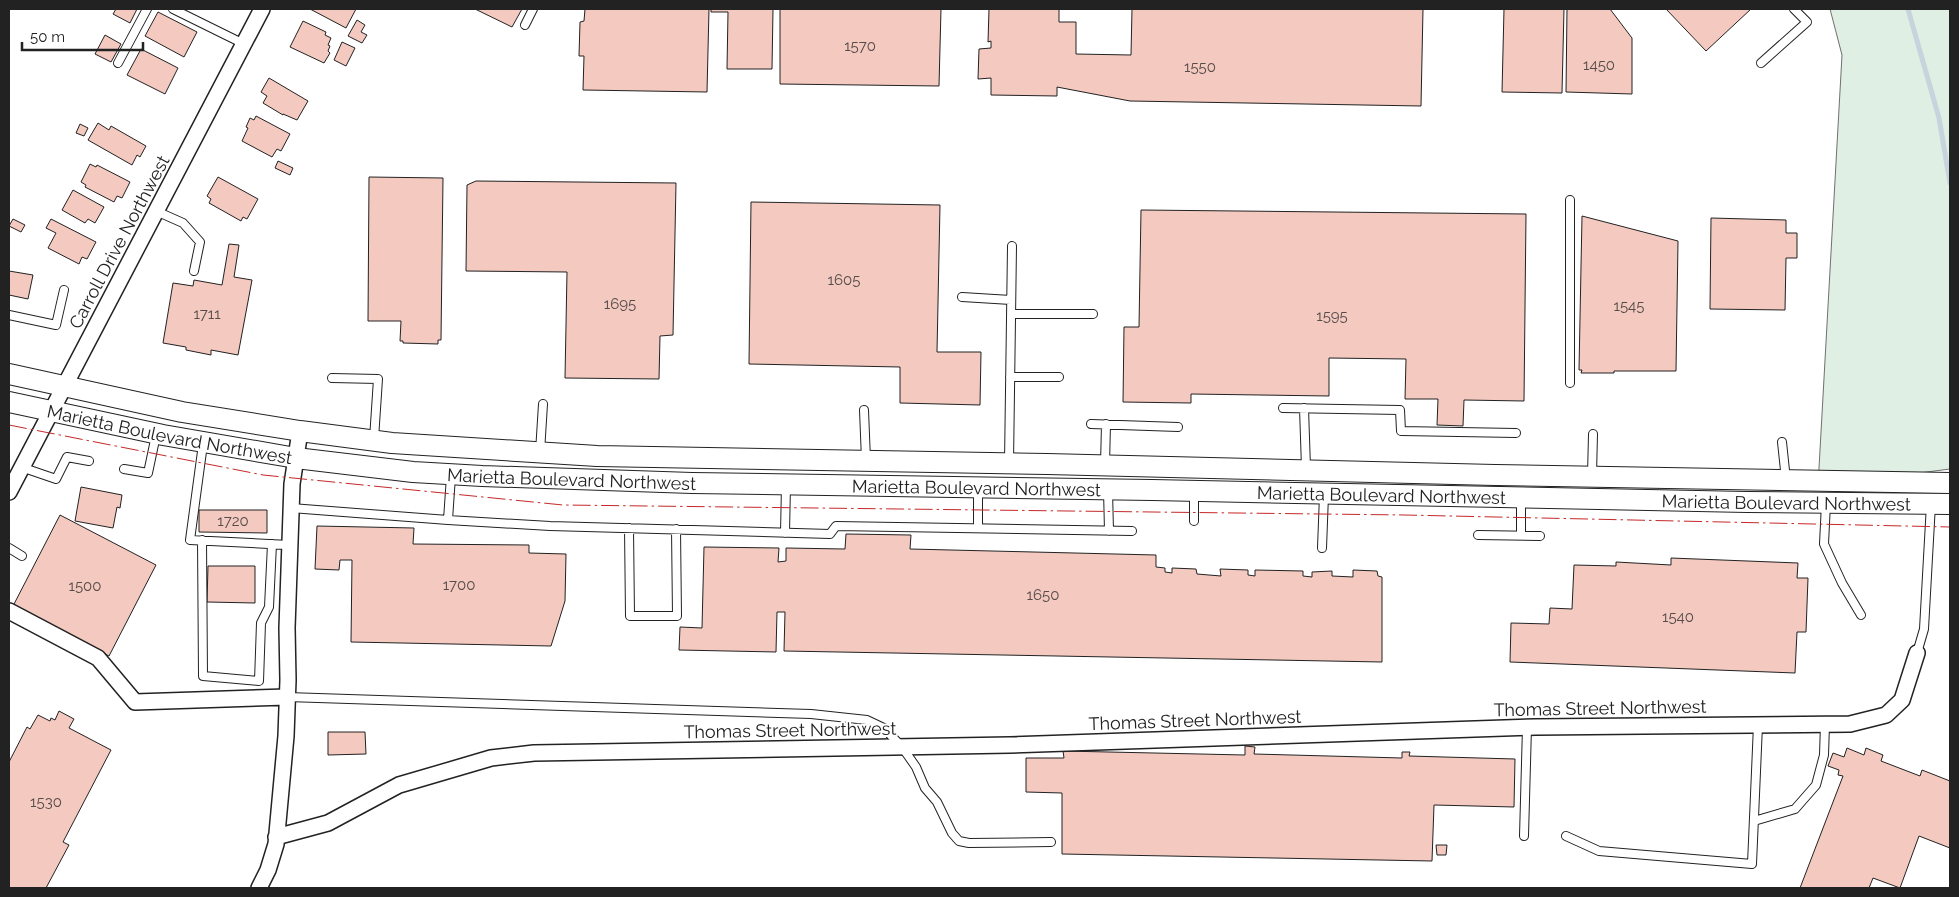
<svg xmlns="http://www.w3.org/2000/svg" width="1959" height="897" viewBox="0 0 1959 897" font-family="Raleway,sans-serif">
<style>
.green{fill:#e0efe3;stroke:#6f6f6f}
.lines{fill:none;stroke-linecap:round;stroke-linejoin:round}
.stream{stroke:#c7d3dd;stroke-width:5}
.building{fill:#f3c9c0;stroke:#222}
.lane-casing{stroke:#222;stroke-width:10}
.street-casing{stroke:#222;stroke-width:18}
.secondary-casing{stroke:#222;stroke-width:22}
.lane{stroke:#fff;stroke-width:8}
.street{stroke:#fff;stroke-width:15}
.secondary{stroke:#fff;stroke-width:20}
.power{stroke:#c62828;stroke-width:1;stroke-dasharray:18 4 2.5 4;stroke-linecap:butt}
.labels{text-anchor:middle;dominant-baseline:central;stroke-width:4;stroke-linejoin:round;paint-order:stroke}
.number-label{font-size:15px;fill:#564c4a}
.street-label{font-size:18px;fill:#222;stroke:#fff}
</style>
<rect width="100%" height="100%" fill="#fff"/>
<!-- green -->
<path class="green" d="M1830 9H1950V469L1818 486 1842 55Z"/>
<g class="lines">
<!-- stream -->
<path class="stream" d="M1908 9 1939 118 1950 183"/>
</g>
<!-- building -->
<path class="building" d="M116 9H137L130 23 113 14Z
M310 9H356L346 28Z
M475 9H522L512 27Z
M585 9H709L707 92 583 90 584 56H579L580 22 584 21Z
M711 9H773L772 69H727L728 12H711Z
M780 9H941L939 86 780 84Z
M989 9H1059V22H1076V54L1131 55 1132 9H1423L1421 106 1130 101 1057 87V96L991 95V78L978 79 979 49 991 48V41L988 42Z
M1504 9H1564L1562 93 1502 92Z
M1567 9H1610L1632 38V94L1566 92Z
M1666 9H1751L1706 51Z
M158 12 197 32 184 57 145 36Z
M357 20 365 25 361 32 367 35 362 43 348 36Z
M303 21 326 32 325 35 331 38 328 45 330 46 328 51 330 53 324 63 290 47Z
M105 35 121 44 111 62 95 54Z
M342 42 355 48 346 66 334 60Z
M141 49 178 68 165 94 127 75Z
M269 78 308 101 297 120 283 114V115L263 103 267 96 261 92Z
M256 116 290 134 281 151 277 149 272 157 242 141 248 128 246 127 250 118 254 120Z
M98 123 109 130 111 126 146 146 140 157 137 155 132 165 88 140Z
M80 124 88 128 84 136 76 133Z
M278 161 293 168 290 175 275 168Z
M90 164 96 167 97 165 130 182 122 198 117 196 114 202 85 187 86 185 81 182Z
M218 177 258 199 247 219 243 217 241 221 209 203 211 199 207 196Z
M369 177 443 178 441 340H438V344L403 343V341H400L401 321H368Z
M476 181 676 183 673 335 660 336 659 379 565 378 567 272 466 271 467 185Z
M73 190 104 207 95 223 88 219 85 223 62 210Z
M751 202 940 205 937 352H981L980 405 900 403V367L749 364Z
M1141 210 1526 214 1524 401 1464 400 1463 426 1437 425 1438 399H1405L1406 359 1329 358V396L1191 394V403L1123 402 1124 327H1139Z
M1582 216 1678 241 1676 371H1614V373H1581L1582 370H1579Z
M1711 218 1786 220V233H1797V258H1786L1785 310 1710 309Z
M13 219 25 225 21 232 9 226Z
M51 219 96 242 87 259 82 257 79 264 48 248 56 233 46 228Z
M229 244 239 245 234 277 252 280 238 355 211 350V355L186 350V347L163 343 173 283 193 286 194 280 222 285Z
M9 271 33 275 28 299 9 295Z
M81 487 122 495 120 508 117 507 113 528 75 521Z
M199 510H267V533L199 532Z
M60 515 156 565 109 656 13 606Z
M317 526 414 528 413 544 529 545V553L566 554 565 601 551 646 351 642 352 560H340L339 570 315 569Z
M846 534 911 535 910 549 1156 555V567L1165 568V572L1172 573V568L1196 569 1197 574 1221 576 1220 569 1248 570V575L1255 576V570L1303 571V576L1312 577V572L1332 571V576L1353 577V570L1377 571 1378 576 1382 577V662L784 651 785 612H777L776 652 679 650 680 627 702 628 704 547 779 548 778 562 786 561V548L845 549Z
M1671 558 1798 563 1797 578H1808L1806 632H1797L1795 673 1510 662 1511 623 1549 624 1550 608 1572 609 1574 565 1616 566V562L1671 565Z
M208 566H255V603L207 602Z
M59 711 74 719 69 728 111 750 63 842 69 845 46 888H9V762L27 727 30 729 38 715 50 721 51 718 55 720Z
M328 732H365L366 754 328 755Z
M1245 746 1255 747 1254 754 1402 758V752H1410L1409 756 1515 759 1514 807 1434 805 1432 861 1062 854V793L1026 792V758H1064L1063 751 1245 755Z
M1847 748 1864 755 1866 748 1883 755 1881 761 1920 776 1922 770 1950 781V848L1919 836 1900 888 1873 878 1869 888H1800L1843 776 1838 775 1839 770 1828 766 1833 753 1844 757Z
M1436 845H1447L1446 855H1437Z"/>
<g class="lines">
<!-- lane casing -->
<g class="lane-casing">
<path id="lane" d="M173 9 244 44
M525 25 533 9
M118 63 147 9
M1761 63 1807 22 1794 9
M156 211 183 223 200 242 194 271
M962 297 1011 300
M1011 314H1093
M9 315 56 325 64 290
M1010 377H1059
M332 378 378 379 374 439
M1570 383V200
M1283 408 1400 410 1401 431 1516 433
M1304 408 1306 468
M864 410 866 460
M1091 424 1178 427
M1782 442 1786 480
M203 444 190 540 289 545
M540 452 543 404
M1009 463 1012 246
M1105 465 1106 424
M21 467 56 479 67 457 89 461
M124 469 148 473 156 435
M1592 475 1593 434
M451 476 448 520 550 526 830 534 836 526 1132 531
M978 488V528
M1108 490 1109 531
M1826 503 1824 544 1842 583 1861 615
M291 508 448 520
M1194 521V491
M629 528 630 616H677L676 529
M785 533 786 485
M1478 535 1540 536
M1521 535V498
M202 540 203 676 259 681 261 623 269 607 272 544
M9 548 22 556
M1322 548 1324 495
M1917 653 1924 629 1931 504
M287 697 811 714 867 720 884 728 902 747 916 767 925 788 937 802 952 833 959 841 969 843 1051 842
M1754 821 1795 809 1816 785 1824 755 1825 724
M1524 836 1527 727
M1566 836 1599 851 1752 864 1758 725"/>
</g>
<!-- street casing -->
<g class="street-casing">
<path id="street" d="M9 492 262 9
M9 611 98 658 135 702 287 697
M276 837 328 823 399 785 491 758 534 753 1010 745 1535 727 1850 724 1886 715 1902 700 1917 653
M259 888 268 870 276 844 286 736 288 680 287 628 292 484 300 431"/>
</g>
<!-- secondary casing -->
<g class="secondary-casing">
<g id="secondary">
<path d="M9 374 182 412 300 431 392 443 597 456 1047 464 1495 475 1950 483"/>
<path id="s1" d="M9 402 163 435 296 458 413 472 482 476 692 483 1152 490 1747 502 1950 504"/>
</g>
</g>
<!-- lane -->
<use href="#lane" class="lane"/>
<!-- street -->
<use href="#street" class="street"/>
<!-- secondary -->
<use href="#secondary" class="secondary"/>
<!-- power -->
<path class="power" d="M9 425 263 475 563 505 1405 515 1950 527"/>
</g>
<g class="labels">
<!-- number labels -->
<g class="number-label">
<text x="860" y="46">1570</text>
<text x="1599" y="65">1450</text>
<text x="1200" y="67">1550</text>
<text x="844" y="280">1605</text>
<text x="620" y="304">1695</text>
<text x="1629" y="306">1545</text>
<text x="207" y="314">1711</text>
<text x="1332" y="316">1595</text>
<text x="233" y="521">1720</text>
<text x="459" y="585">1700</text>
<text x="85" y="586">1500</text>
<text x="1043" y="595">1650</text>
<text x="1678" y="617">1540</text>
<text x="46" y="802">1530</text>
</g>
<!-- street labels -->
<g class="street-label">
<text transform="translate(119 242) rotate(-62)">Carroll Drive Northwest</text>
<text stroke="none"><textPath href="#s1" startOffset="164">Marietta Boulevard Northwest</textPath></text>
<text stroke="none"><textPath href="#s1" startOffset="569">Marietta Boulevard Northwest</textPath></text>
<text stroke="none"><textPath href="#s1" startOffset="974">Marietta Boulevard Northwest</textPath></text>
<text stroke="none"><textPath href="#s1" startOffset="1379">Marietta Boulevard Northwest</textPath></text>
<text stroke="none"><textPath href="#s1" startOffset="1784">Marietta Boulevard Northwest</textPath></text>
<text transform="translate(1600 708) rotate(-1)">Thomas Street Northwest</text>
<text transform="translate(1195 720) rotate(-2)">Thomas Street Northwest</text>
<text transform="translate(790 730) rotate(-1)">Thomas Street Northwest</text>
</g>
</g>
<!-- border -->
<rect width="1959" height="897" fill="none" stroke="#222222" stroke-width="20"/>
<!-- scale -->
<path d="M22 42v8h121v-8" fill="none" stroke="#222222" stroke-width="2.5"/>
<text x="30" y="42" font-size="15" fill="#222222" stroke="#ffffff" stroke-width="4" paint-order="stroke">50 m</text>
</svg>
